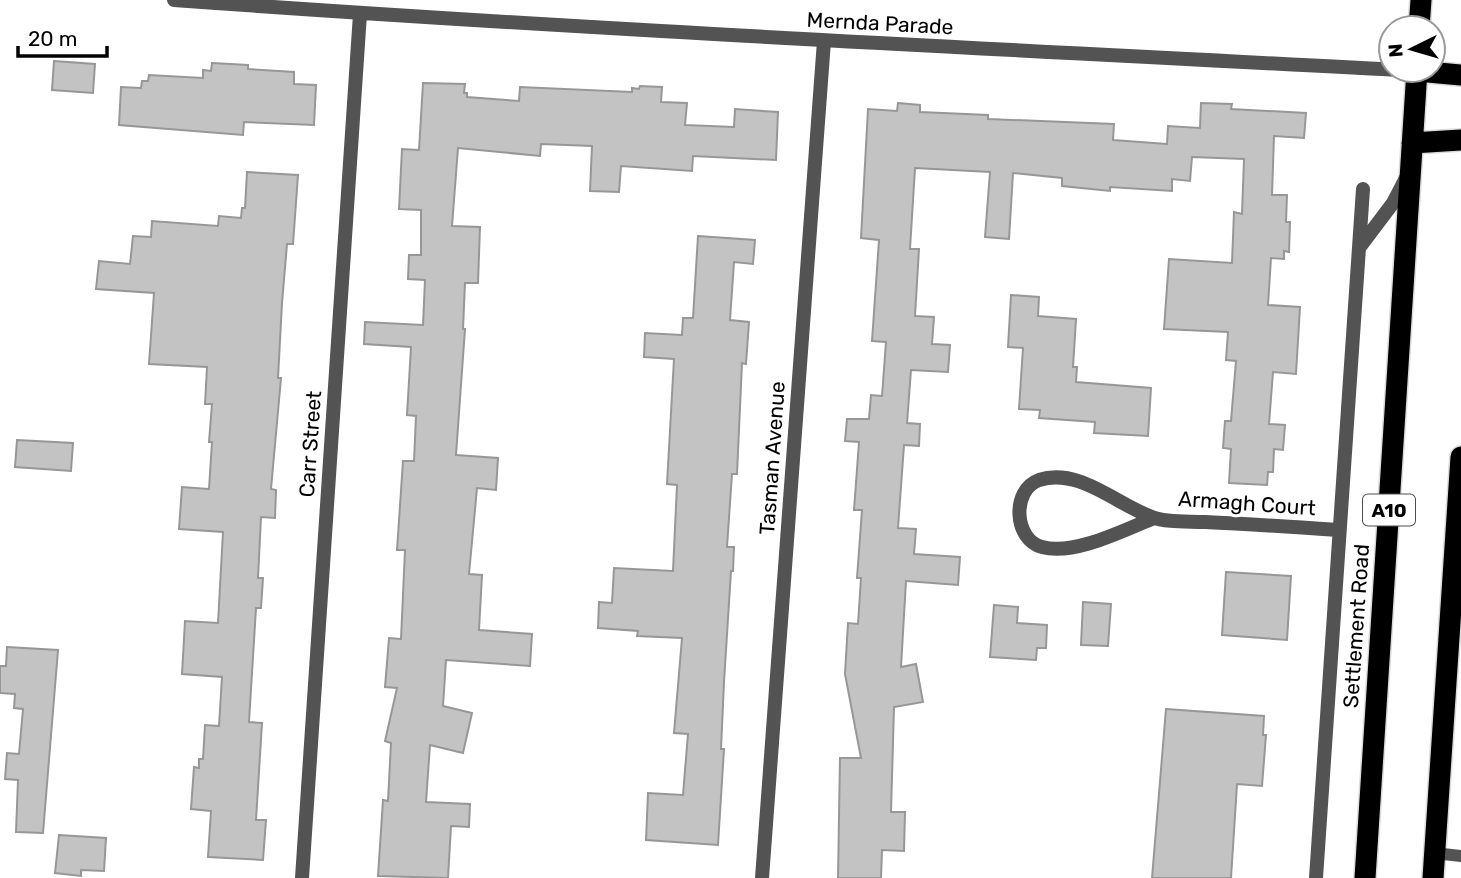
<svg xmlns="http://www.w3.org/2000/svg" width="1461" height="878" viewBox="0 0 1461 878" font-family="Rubik,sans-serif">
<style>
.building{fill:#c3c3c3;stroke:#979797;stroke-width:2}
.lines{fill:none;stroke-linecap:round;stroke-linejoin:round}
.highway-casing{stroke:#dbdbdb;stroke-width:24}
.lane{stroke:#535353;stroke-width:12}
.street{stroke:#535353;stroke-width:14}
.highway{stroke:#000;stroke-width:21}
.labels{text-anchor:middle;dominant-baseline:central;stroke-width:6;stroke-linejoin:round;paint-order:stroke}
.shield{fill:#fff;stroke:#4c4c4c;stroke-width:2}
.shield-label{font-size:19px;font-weight:bold;fill:#000}
.street-label{font-size:21px;fill:#000;stroke:#fff}
</style>
<rect width="100%" height="100%" fill="#fff"/>
<!-- building -->
<path class="building" d="M54 61 95 64 93 93 52 90Z
M212 63 248 65V69L294 72V84L316 85 314 125 244 122 243 135 119 125 121 87 141 88 142 81H148L149 75 203 78V70L211 71Z
M423 83 465 84 464 93H467V97L519 101 520 87 632 92V88L639 89 640 86 662 87 661 102 687 103 685 125 734 127 735 109 778 112 776 160 693 156 692 171 621 166 619 192 590 191 592 146 541 144 540 156 458 148 452 226 480 227 478 283H465L463 329H465L456 455 498 458 496 490 477 488 469 574 482 575 479 630 532 634 530 666 446 660 443 706 472 713 463 753 430 745 426 802 470 804 469 827 451 826 448 878 378 876 383 800 388 801 391 743 385 741 397 688 385 687 389 638 401 639 405 550H397L403 461H414L416 416 407 415 411 347 364 344 365 322 423 325 425 280 408 279 409 255H421V210L399 209 402 149 419 150Z
M898 103 920 105V112L988 115V119L1114 124 1113 140 1167 144 1168 126 1200 128 1201 103 1232 104 1231 109 1306 113 1304 138 1274 136 1272 195H1287L1286 222H1290L1289 252 1284 251V259L1271 258 1268 305 1300 307 1296 374 1273 372 1269 424 1285 425 1283 450 1274 449 1273 472H1268L1267 485 1229 483 1231 449 1223 448 1225 421H1231L1236 361 1226 360 1228 332 1164 329 1169 259 1232 263 1234 212 1242 214 1244 159 1192 157 1190 181 1172 179V191L1110 187V191L1062 186V178L1013 173 1009 239 985 237 990 172 915 168 910 249H919L915 316 934 317 932 344 950 345 948 372 911 370 907 423 920 424 919 446 904 445 898 528 916 529 914 554 960 557 958 585 906 581 901 667 916 664 923 702 894 707 891 812H905L904 851 882 850 881 878H838L840 758H861L845 674 848 623 858 624 861 578H857L862 510H854L859 442 845 441 847 419H869L871 395 882 396 886 342 872 341 879 240 861 238 868 109 897 111Z
M247 172 298 175 293 244H287L282 303 278 378H281L271 489 276 490 275 518 261 517 258 578H263L261 608H256L249 722 262 723 256 820H266L263 860 208 857 211 811 191 809 194 767 199 768V759H203L205 725 219 726 222 677 182 674 185 621 218 623 223 532 179 529 182 487 209 489 212 442H209L212 404H205L207 367 149 364 154 293 96 289 99 261 130 264 133 236 151 237 152 221 218 226 219 216 241 218 242 208H245Z
M698 236 755 240 753 264 734 262 730 320 749 322 746 364 742 363 737 474H732L727 547H734L733 571H731L724 682 721 749H724L718 845 646 840 648 793 683 795 688 734 674 733 682 638 637 636 638 631 598 628 599 602 612 603 614 568 673 571 677 485 667 484 674 359 644 357 645 333 682 335 683 318H693Z
M1011 295 1039 297 1038 316 1076 319 1073 367H1077L1076 382 1151 388 1148 436 1094 433 1095 422 1039 418 1040 410 1019 409 1023 348 1008 347Z
M17 440 73 443 71 471 15 467Z
M1226 572 1291 576 1287 640 1222 635Z
M1083 602 1111 604 1108 646 1081 645Z
M994 605 1018 607 1017 623 1047 625 1046 648H1037L1036 660 990 657Z
M7 647 58 650 43 833 16 832 18 780 5 779 7 753 19 754 23 709 14 708 15 694 0 693V666H6Z
M1166 709 1264 716 1263 735H1266L1262 786 1237 784 1231 878H1152Z
M59 835 106 838 104 871 81 870V876L55 873Z"/>
<g class="lines">
<!-- highway casing -->
<g class="highway-casing">
<path id="highway" d="M1419 28 1421 0
M1417 71 1461 75
M1412 143 1461 140
M1365 878 1417 70
M1433 878 1461 457"/>
</g>
<!-- lane -->
<path class="lane" d="M1434 853 1461 856"/>
<!-- street -->
<path class="street" d="M174 0C588 30 1003 49 1417 71
M1359 248 1393 203 1406 178
M1154 518C1124 530 1074 556 1042 547 1014 540 1011 490 1039 480 1079 467 1117 505 1152 517 1167 523 1189 521 1205 522 1250 524 1294 527 1338 530
M302 878 360 14
M762 878 824 41
M1316 878 1363 189"/>
<!-- highway -->
<use href="#highway" class="highway"/>
</g>
<g class="labels">
<!-- shield labels -->
<rect class="shield" x="1363" y="494.5" width="52" height="31" rx="5"/>
<g class="shield-label">
<text x="1389" y="510">A10</text>
</g>
<!-- street labels -->
<g class="street-label">
<text transform="translate(880 23) rotate(3)">Mernda Parade</text>
<text transform="translate(310 444) rotate(-86)">Carr Street</text>
<text transform="translate(772 458) rotate(-86)">Tasman Avenue</text>
<text transform="translate(1247 503) rotate(4)">Armagh Court</text>
<text transform="translate(1356 626) rotate(-86)">Settlement Road</text>
</g>
</g>
<!-- north arrow -->
<g transform="translate(1412 49) rotate(265)"><circle r="33" fill="#ffffff" stroke="#999999" stroke-width="2"/>
<path d="M0-5L12 26L0 18L-12 26Z" fill="#000000"/>
<text y="-10" font-size="19" font-weight="bold" text-anchor="middle" fill="#000000">N</text>
</g>
<!-- scale -->
<path d="M18 46v10h89v-10" fill="none" stroke="#000000" stroke-width="3.5"/>
<text x="28" y="46" font-size="21" fill="#000000" stroke="#ffffff" stroke-width="5" paint-order="stroke">20 m</text>
</svg>
